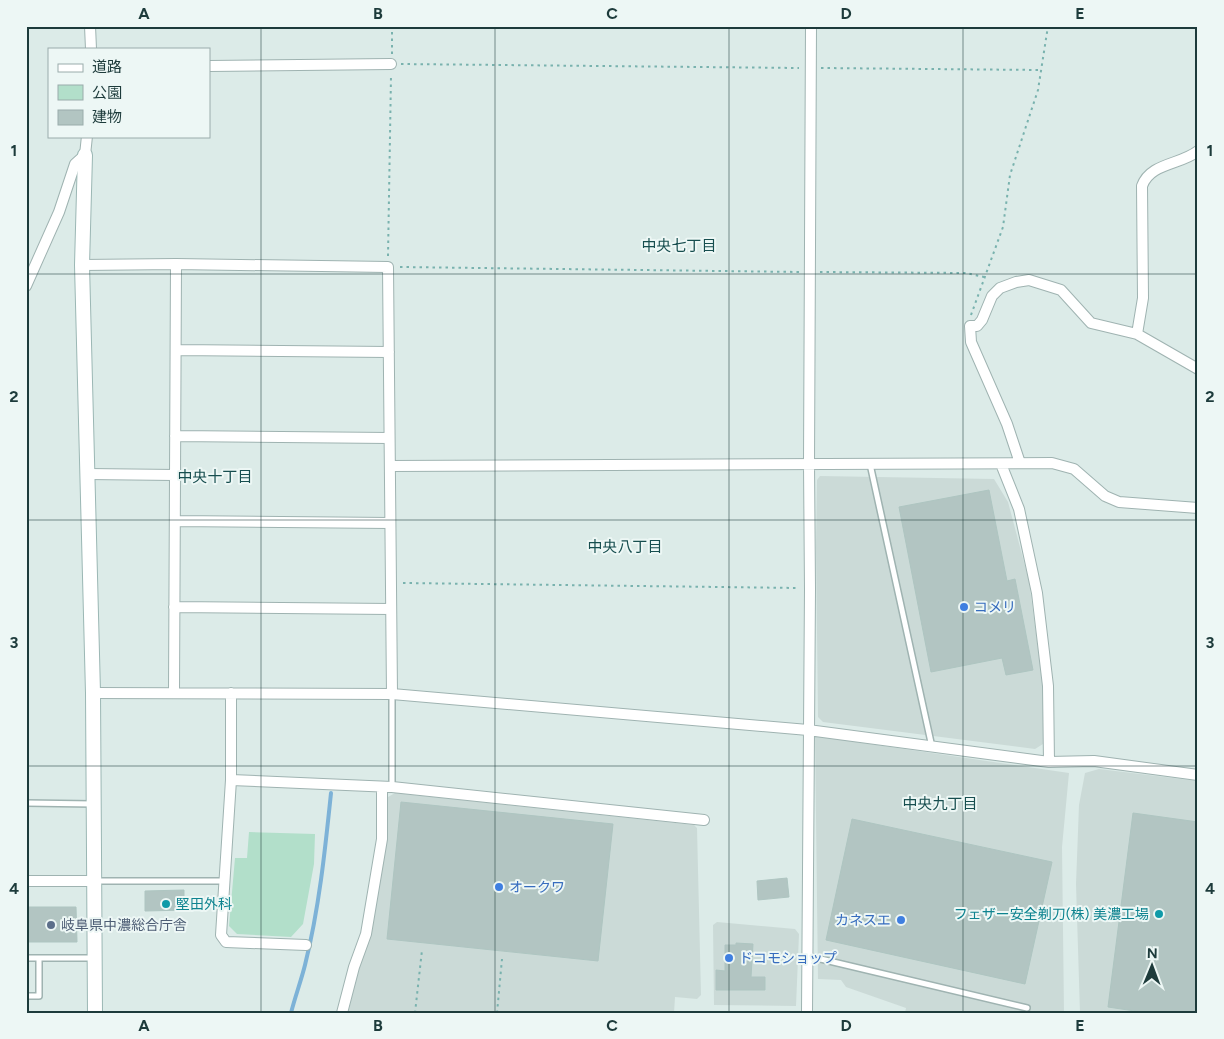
<svg xmlns="http://www.w3.org/2000/svg" width="1224" height="1039" viewBox="0 0 1224 1039" font-family="Figtree,'Noto Sans JP',sans-serif">
<style>
.built{fill:#cbdad7}
.green{fill:#b2dfca}
.lines{fill:none;stroke-linecap:round;stroke-linejoin:round}
.stream{stroke:#7db2d7;stroke-width:4}
.building{fill:#b2c5c2;stroke:#aec5c1}
.lane-casing{stroke:#9fb3b1;stroke-width:8}
.street-casing{stroke:#9fb3b1;stroke-width:12}
.secondary-casing{stroke:#9bb7b4;stroke-width:16}
.path{stroke:#79b2ae;stroke-width:2;stroke-dasharray:2.5 4;stroke-linecap:butt}
.lane{stroke:#fff;stroke-width:5}
.street{stroke:#fff;stroke-width:10}
.secondary{stroke:#fff;stroke-width:14}
.grid{fill:none;stroke:#1d3b3b;stroke-width:1;stroke-opacity:0.55}
.shop-dot{fill:#3f7fe0;stroke:#edf7f5;stroke-width:2}
.culture-dot{fill:#0f9aa8;stroke:#edf7f5;stroke-width:2}
.service-dot{fill:#5c6f8a;stroke:#edf7f5;stroke-width:2}
.labels{text-anchor:middle;dominant-baseline:central;stroke-width:4;stroke-linejoin:round;paint-order:stroke}
.shop-label{font-size:14px;fill:#366cbe;stroke:#edf7f5;text-anchor:start}
.culture-label{font-size:14px;fill:#0d838f;stroke:#edf7f5;text-anchor:start}
.service-label{font-size:14px;fill:#4e5e75;stroke:#edf7f5;text-anchor:start}
.neighbourhood-label{font-size:15px;fill:#174e4f;stroke:#edf7f5}
.neatline{fill:none;stroke:#1d3b3b;stroke-width:2}
.grid-label{font-size:16px;text-anchor:middle;font-weight:bold;fill:#1d3b3b}
</style>
<rect width="100%" height="100%" fill="#dcebe8"/>
<!-- built -->
<path class="built" d="M820 476 994 479 1008 502 1029 581 1044 693 1043 744 1035 749 823 722 818 717 816 547 817 480Z
M815 736 1069 773 1062 847 1064 1013H905L906 1008 846 987 841 980 818 979Z
M1099 769 1198 781V1013H1080L1076 884 1079 805 1085 773Z
M395 793 694 825 697 828 701 995 697 999 675 997 674 1013H348L357 976 369 938 387 836 388 797Z
M717 922 795 929 799 934 796 1006 714 1005 713 925Z"/>
<!-- green -->
<path class="green" d="M249 832 315 834 314 864 303 924 291 937 237 934 229 926 235 858H247Z"/>
<g class="lines">
<!-- stream -->
<path class="stream" d="M291 1013C295 997 301 981 305 965 319 909 325 851 331 793"/>
</g>
<!-- building -->
<path class="building" d="M989 490 1007 581 1015 579 1033 670 1006 675 1002 658 931 672 899 507Z
M401 802 613 824 598 961 387 939Z
M1133 813 1198 822V1013H1148L1108 1007Z
M852 819 1052 862 1025 984 826 940Z
M787 878 789 897 758 900 757 881Z
M184 890V898H187V910L145 911V891Z
M26 907H76L77 942H26Z
M736 943 753 944 751 977H765V990H716V970L725 971V945H736Z"/>
<g class="lines">
<!-- lane casing -->
<g class="lane-casing">
<path id="lane" d="M870 464 932 747
M392 694V787
M26 803 93 804
M95 881H224
M808 956 1027 1008
M26 958H93
M26 996H39V958"/>
</g>
<!-- street casing -->
<g class="street-casing">
<path id="street" d="M90 26 91 49
M209 66 391 64
M82 265 176 264 388 267 392 694
M26 286 59 212 75 164 85 155 87 136
M1137 334 1143 298 1142 186C1150 163 1180 165 1198 151
M176 350 389 352
M175 436 389 438
M1020 463 1007 424 971 342 970 326H977L982 320 992 296 1000 288 1016 282 1029 280 1061 290 1091 323 1137 334 1198 369
M390 466 1052 463 1074 469 1105 496 1119 502 1198 508
M88 474 175 475
M175 521 390 523
M174 607 391 609
M93 693 392 694 808 730 1049 762 1048 686 1037 593 1019 509 1001 464
M174 693 176 264
M231 693V780L221 935 226 942 306 945
M1049 762 1094 761 1198 775
M231 780 392 787 704 820
M26 881H94
M342 1013 354 967 366 934 382 839V787
M807 1013 810 589 809 464 811 26"/>
</g>
<!-- secondary casing -->
<g class="secondary-casing">
<path id="secondary" d="M85 155 82 265 93 693 95 1013"/>
</g>
<!-- path -->
<path class="path" d="M392 54V26
M401 64 799 68
M821 68 1040 70
M388 256 391 76
M400 267 800 272
M820 272 966 273 984 277
M971 315 1003 227 1010 175 1038 90 1048 26
M403 583 798 588
M415 1013 422 950
M497 1013 502 959"/>
<!-- lane -->
<use href="#lane" class="lane"/>
<!-- street -->
<use href="#street" class="street"/>
<!-- secondary -->
<use href="#secondary" class="secondary"/>
</g>
<!-- grid -->
<path class="grid" d="M261 26V1013M495 26V1013M729 26V1013M963 26V1013M26 274H1198M26 520H1198M26 766H1198"/>
<!-- markers -->
<g class="shop-dot">
<circle cx="964" cy="607" r="5"/>
<circle cx="499" cy="887" r="5"/>
<circle cx="901" cy="920" r="5"/>
<circle cx="729" cy="958" r="5"/>
</g>
<g class="culture-dot">
<circle cx="166" cy="904" r="5"/>
<circle cx="1159" cy="914" r="5"/>
</g>
<circle class="service-dot" cx="51" cy="925" r="5"/>
<g class="labels">
<!-- shop labels -->
<g class="shop-label">
<text x="974" y="607">コメリ</text>
<text x="509" y="887">オークワ</text>
<text x="891" y="920" text-anchor="end">カネスエ</text>
<text x="739" y="958">ドコモショップ</text>
</g>
<!-- culture labels -->
<g class="culture-label">
<text x="176" y="904">堅田外科</text>
<text x="1149" y="914" text-anchor="end">フェザー安全剃刀(株) 美濃工場</text>
</g>
<!-- service labels -->
<g class="service-label">
<text x="61" y="925">岐阜県中濃総合庁舎</text>
</g>
<!-- neighbourhood labels -->
<g class="neighbourhood-label">
<text x="679" y="246">中央七丁目</text>
<text x="215" y="477">中央十丁目</text>
<text x="625" y="547">中央八丁目</text>
<text x="940" y="804">中央九丁目</text>
</g>
</g>
<!-- border -->
<rect width="1224" height="1039" fill="none" stroke="#edf7f5" stroke-width="55"/>
<!-- legend -->
<rect x="48" y="48" width="162" height="90" fill="#edf7f5" stroke="#9aacab"/>
<rect x="58" y="64" width="25" height="8" fill="#ffffff" stroke="#9aacab"/>
<text x="92" y="72" font-size="15" fill="#1d3b3b">道路</text>
<rect x="58" y="85" width="25" height="15" fill="#b2dfca" stroke="#9aacab"/>
<text x="92" y="98" font-size="15" fill="#1d3b3b">公園</text>
<rect x="58" y="110" width="25" height="15" fill="#b2c5c2" stroke="#9aacab"/>
<text x="92" y="122" font-size="15" fill="#1d3b3b">建物</text>
<!-- north arrow -->
<g transform="translate(1152 966) rotate(1)" stroke="#edf7f5" stroke-width="4" paint-order="stroke">
<path d="M0-4L9 19L0 12L-9 19Z" fill="#1d3b3b"/>
<text y="-8" font-size="14" font-weight="bold" text-anchor="middle" fill="#1d3b3b">N</text>
</g>
<rect x="28" y="28" width="1168" height="984" class="neatline"/>
<g class="grid-label">
<text x="144" y="19">A</text>
<text x="378" y="19">B</text>
<text x="612" y="19">C</text>
<text x="846" y="19">D</text>
<text x="1080" y="19">E</text>
<text x="14" y="156">1</text>
<text x="1210" y="156">1</text>
<text x="14" y="402">2</text>
<text x="1210" y="402">2</text>
<text x="14" y="648">3</text>
<text x="1210" y="648">3</text>
<text x="14" y="894">4</text>
<text x="1210" y="894">4</text>
<text x="144" y="1031">A</text>
<text x="378" y="1031">B</text>
<text x="612" y="1031">C</text>
<text x="846" y="1031">D</text>
<text x="1080" y="1031">E</text>
</g>
</svg>
